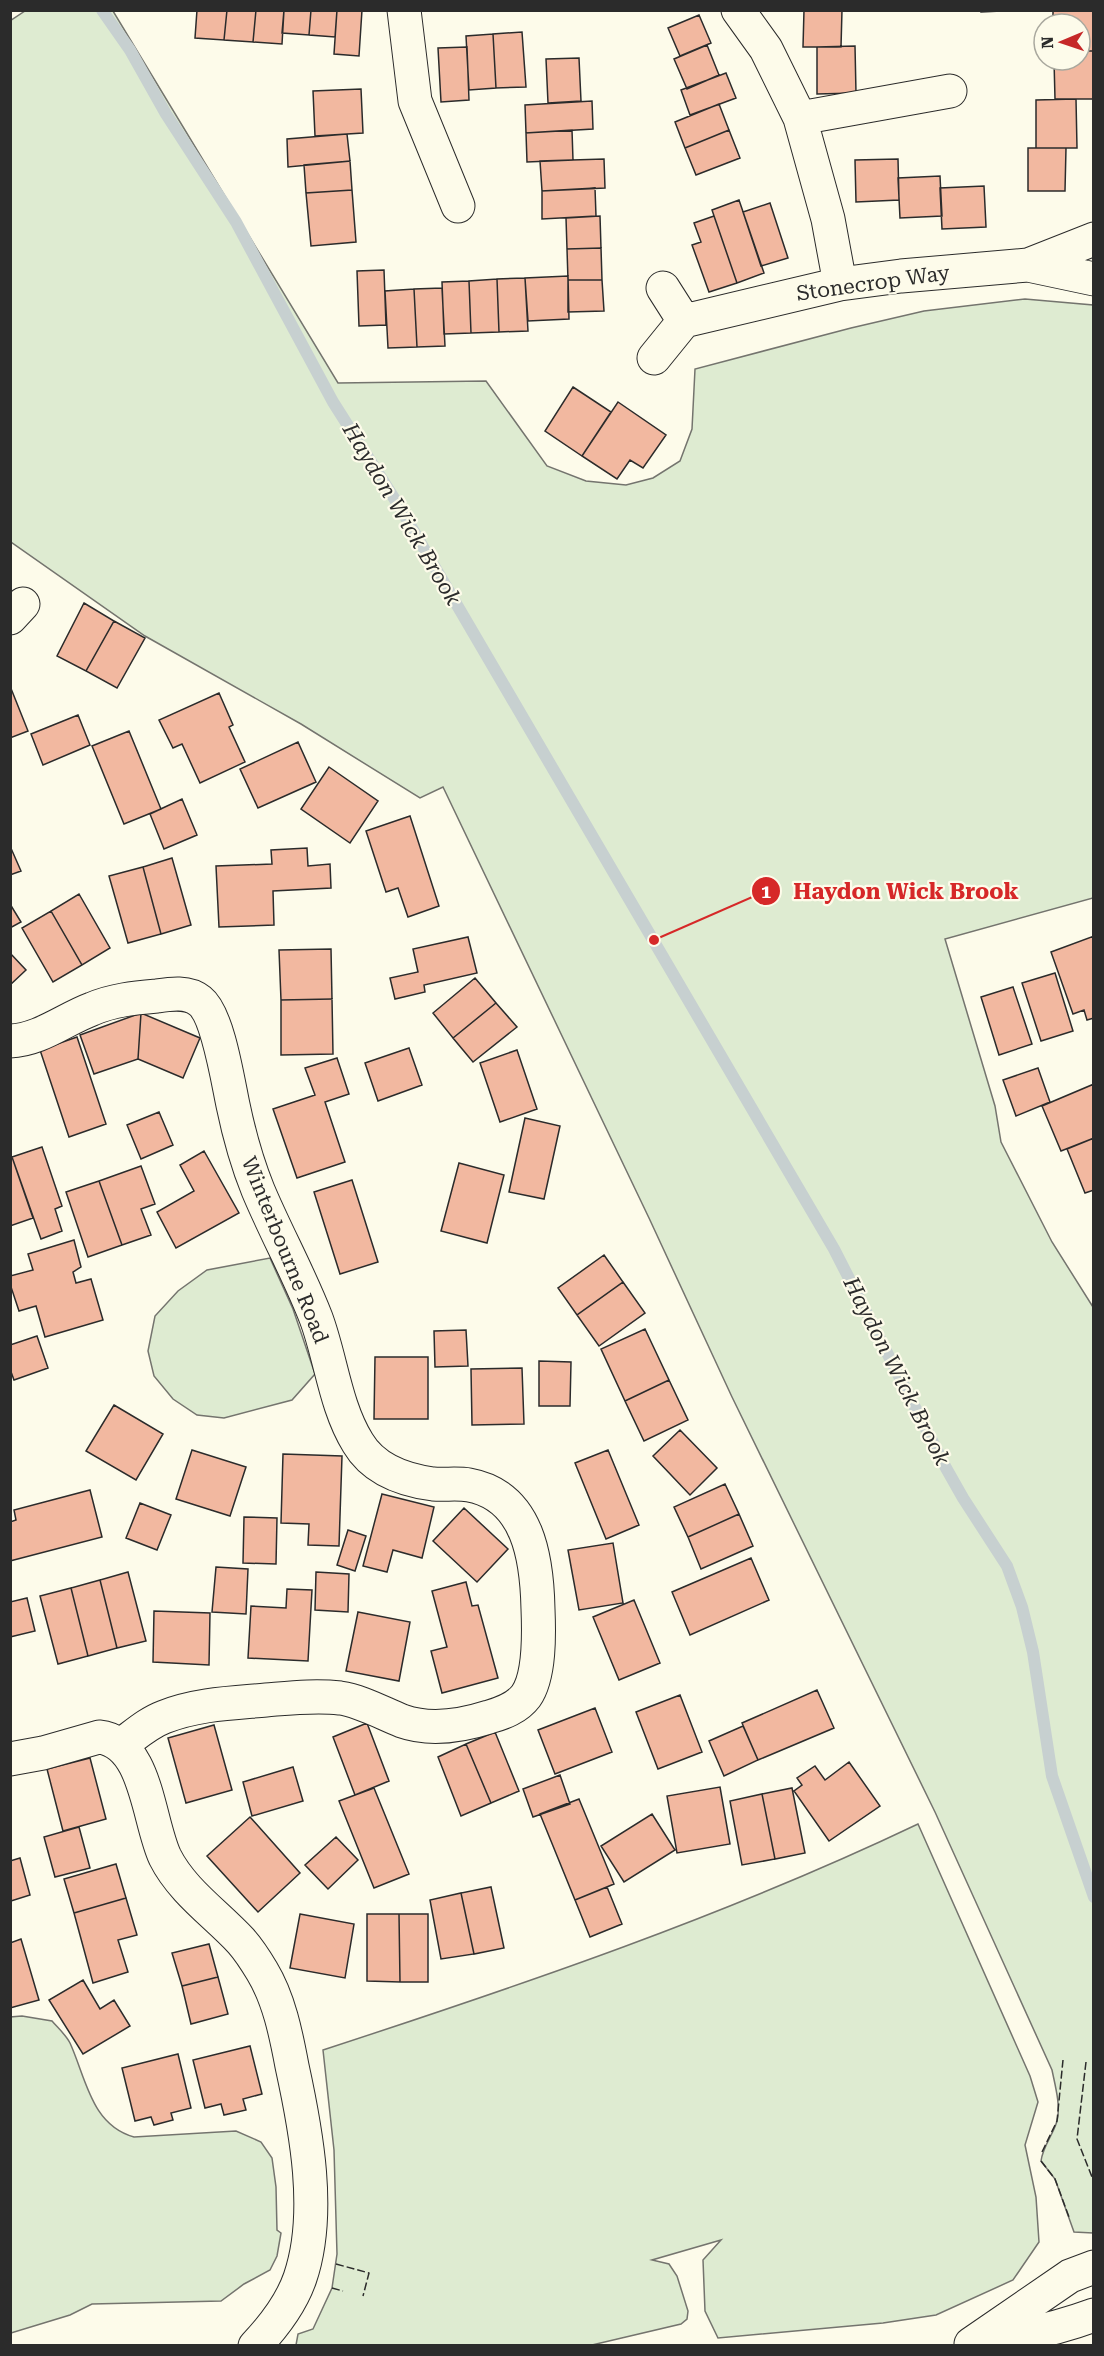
<svg xmlns="http://www.w3.org/2000/svg" width="1104" height="2356" viewBox="0 0 1104 2356" font-family="'Roboto Serif',serif">
<style>
.green{fill:#deebd1;stroke:#74746e;stroke-width:1.5}
.lines{fill:none;stroke-linecap:round;stroke-linejoin:round}
.stream{stroke:#c7d0d0;stroke-width:12}
.building{fill:#f2b8a0;stroke:#2b2b2b;stroke-width:1.5}
.minor-casing{stroke:#2b2b2b;stroke-width:35}
.minor{stroke:#fdfbea;stroke-width:33}
.fence{stroke:#2b2b2b;stroke-width:1.5;stroke-dasharray:8 3;stroke-linecap:butt}
.labels{text-anchor:middle;dominant-baseline:central;stroke-width:4.5;stroke-linejoin:round;paint-order:stroke}
.street-label{font-size:21px;fill:#2b2b2b;stroke:#fdfbea}
.water-label{font-size:22px;font-style:italic;fill:#2b2b2b;stroke:#fdfbea}
.leader{fill:none;stroke:#d62828;stroke-width:2}
.callout-dot{fill:#d62828;stroke:#fdfbea;stroke-width:2}
.mark-label{font-size:18px;text-anchor:middle;font-weight:bold;fill:#fff}
.callout-label{font-size:22px;text-anchor:middle;font-weight:bold;fill:#d62828;stroke:#fdfbea;stroke-width:4.5;stroke-linejoin:round;paint-order:stroke}
</style>
<rect width="100%" height="100%" fill="#fdfbea"/>
<!-- green -->
<path class="green" d="M25 11H113L338 383 486 381 547 466 586 481 626 485 653 478 680 461 692 429 695 369 851 328 924 311 1025 299 1093 305V898L945 939 995 1106 1001 1142 1052 1242 1093 1307V2233L1074 2232 1055 2179 1041 2161C1043 2146 1053 2135 1057 2121 1061 2106 1055 2085 1052 2070L935 1812 732 1397 649 1218 443 787 420 798 301 724 145 636 11 542 10 21Z
M270 1258 293 1309 315 1374 292 1400 224 1418 197 1415 173 1399 154 1376 148 1351 155 1316 178 1291 207 1270Z
M918 1824 1030 2076 1038 2102 1025 2145 1036 2197 1039 2242 1013 2280 936 2315 883 2323 718 2338 705 2311 703 2260 721 2240 652 2260 669 2264 677 2276 688 2311 687 2319 681 2324 592 2345H296L298 2334 313 2329 332 2288 337 2254 334 2150 323 2050C525 1984 725 1916 918 1824Z
M22 2016 52 2021C58 2028 66 2035 70 2043 86 2078 91 2125 134 2137L236 2131 261 2142 272 2158 276 2187 277 2230 281 2233 277 2256 270 2270 244 2284 221 2301 92 2304 70 2315 11 2333 10 2017Z"/>
<g class="lines">
<!-- stream -->
<path class="stream" d="M102 10 130 50 166 114 236 222 333 402 399 506 834 1249 946 1468 963 1498 1007 1566 1022 1607 1033 1652 1052 1776 1094 1897"/>
</g>
<!-- building -->
<path class="building" d="M197 10H227L224 40 195 38Z
M227 10H256L253 42 224 40Z
M256 10H284L282 44 253 42Z
M284 10H311L309 35 282 33Z
M311 10H337L335 37 309 35Z
M337 10H362L359 56 334 54Z
M804 10H842L841 47H803Z
M981 10H1026L981 12Z
M1053 10H1094V51H1080V24H1053Z
M699 15 711 43 680 56 668 28Z
M522 32 526 87 496 88 493 34Z
M493 34 496 88 469 90 466 36Z
M707 45 719 75 687 89 674 59Z
M855 46 856 93 817 94V47Z
M467 47 469 100 441 102 438 48Z
M1080 51H1094V99H1055L1054 60H1080Z
M579 58 581 101 548 103 546 59Z
M726 73 736 98 690 115 681 90Z
M361 89 363 133 315 136 313 91Z
M1076 99 1077 148H1036V100Z
M592 101 593 129 526 133 525 105Z
M719 104 729 130 685 148 675 122Z
M572 130 573 160 527 162 526 133Z
M729 130 740 158 696 175 685 148Z
M347 134 350 161 288 167 287 139Z
M1028 148H1066L1065 191H1028Z
M604 159 605 188 542 191 540 161Z
M898 159 899 200 856 202 855 160Z
M350 161 352 190 306 193 304 165Z
M940 176 942 216 900 218 898 178Z
M984 186 986 227 942 229 940 188Z
M595 188 596 216 542 219V191Z
M352 190 356 242 311 246 306 193Z
M739 200 764 273 737 283 712 210Z
M770 203 788 258 761 266 743 212Z
M600 216 601 248 567 249 566 218Z
M714 216 737 283 709 292 692 245 701 242 694 223Z
M601 248 602 280H568L567 249Z
M384 270 386 325 359 326 357 271Z
M568 276 569 319 528 321 525 278Z
M525 278 528 331 499 332 497 279Z
M497 279 499 332 471 333 469 281Z
M568 280H602L604 311 568 312Z
M469 281 471 333 444 334 442 282Z
M442 288 445 346 417 347 414 289Z
M414 289 417 347 388 348 385 291Z
M573 387 611 412 582 456 545 431Z
M618 402 666 435 643 468 630 460 617 479 582 456Z
M84 603 114 621 86 671 57 656Z
M114 621 145 638 117 688 86 671Z
M10 686 28 731 10 738Z
M219 693 233 725 229 727 245 762 200 783 182 744 173 748 159 720Z
M78 715 90 745 43 765 31 734Z
M129 731 161 809 124 824 92 746Z
M298 742 316 782 258 808 240 769Z
M329 767 378 801 350 843 301 809Z
M182 799 197 835 164 849 150 814Z
M410 816 439 906 408 917 398 888 386 892 366 831Z
M10 846 21 871 10 875Z
M307 848 308 866 330 864 331 888 273 891 274 925 219 927 216 866 272 864 271 850Z
M172 858 191 925 161 934 143 867Z
M143 867 161 934 128 943 109 876Z
M79 894 110 948 82 965 51 911Z
M10 904 21 922 10 928Z
M51 911 82 965 53 982 22 928Z
M1094 936V1018L1087 1020 1084 1010 1073 1014 1051 952Z
M468 937 477 973 424 985 425 992 395 999 390 978 418 972 413 949Z
M331 949 332 999 281 1000 279 950Z
M10 953 26 970 10 985Z
M1055 973 1073 1031 1041 1041 1022 983Z
M475 978 496 1003 453 1038 433 1013Z
M1013 987 1032 1044 999 1055 981 997Z
M332 999 333 1054 281 1055V1000Z
M496 1003 517 1027 473 1062 453 1038Z
M141 1013 138 1059 94 1074 80 1035Z
M141 1013 200 1038 183 1078 138 1059Z
M77 1037 106 1124 69 1137 40 1050Z
M409 1048 422 1085 378 1101 365 1063Z
M517 1050 537 1109 500 1122 480 1063Z
M337 1058 349 1094 325 1102 345 1162 297 1178 273 1109 315 1095 305 1068Z
M1038 1068 1050 1102 1016 1116 1003 1080Z
M1094 1084V1138L1061 1151 1042 1106Z
M159 1112 173 1145 141 1159 127 1125Z
M525 1118 560 1126 544 1199 509 1192Z
M1094 1138V1190L1085 1193 1067 1149Z
M42 1147 62 1206 55 1209 62 1231 41 1239 12 1157Z
M204 1151 239 1213 176 1248 157 1212 194 1191 180 1165Z
M12 1157 33 1218 10 1226V1158Z
M459 1163 504 1175 487 1243 441 1231Z
M141 1166 155 1204 141 1209 151 1235 122 1245 99 1181Z
M352 1180 378 1262 340 1274 314 1192Z
M99 1181 122 1245 88 1257 66 1192Z
M74 1240 81 1267 73 1272 76 1283 91 1279 103 1320 45 1337 36 1306 19 1311 10 1284V1276L33 1270 28 1254Z
M604 1255 623 1282 577 1315 558 1288Z
M623 1282 645 1313 599 1346 577 1315Z
M645 1329 669 1380 625 1401 601 1349Z
M466 1330 468 1366 435 1367 434 1331Z
M37 1336 48 1368 14 1380 10 1369V1345Z
M375 1357H428V1419H374Z
M539 1361 571 1362 570 1406H539Z
M522 1368 524 1424 472 1425 471 1369Z
M669 1380 688 1420 644 1441 625 1401Z
M114 1405 163 1434 136 1480 86 1451Z
M680 1430 717 1468 690 1495 653 1456Z
M192 1450 246 1467 230 1516 176 1499Z
M608 1450 639 1525 606 1539 575 1463Z
M283 1454 342 1456 339 1546 308 1545 309 1524 281 1523Z
M725 1484 739 1514 688 1537 674 1507Z
M90 1490 102 1537 10 1561V1522L16 1520 14 1510Z
M382 1494 434 1507 422 1558 393 1550 387 1572 363 1566Z
M140 1503 171 1515 157 1550 126 1538Z
M464 1508 508 1549 477 1582 433 1541Z
M739 1514 753 1546 701 1569 688 1537Z
M244 1517 277 1518 276 1564 243 1563Z
M348 1530 366 1536 355 1571 337 1565Z
M613 1543 623 1603 579 1610 568 1550Z
M751 1558 769 1600 690 1635 672 1592Z
M216 1567 248 1569 246 1614 212 1612Z
M128 1572 146 1641 117 1648 100 1580Z
M316 1572 349 1574 348 1612 315 1610Z
M100 1580 117 1648 88 1656 71 1588Z
M466 1582 472 1606 478 1605 498 1678 442 1693 431 1651 447 1647 432 1591Z
M71 1588 88 1656 58 1664 40 1596Z
M287 1589 312 1590 308 1661 248 1658 251 1606 286 1608Z
M27 1598 35 1631 10 1637V1602Z
M634 1600 660 1663 619 1680 593 1617Z
M154 1611 210 1613 209 1665 153 1662Z
M358 1612 410 1622 399 1681 346 1671Z
M817 1690 834 1728 758 1760 742 1723Z
M680 1695 702 1752 658 1769 636 1712Z
M595 1708 612 1752 555 1774 538 1730Z
M367 1723 389 1781 355 1795 333 1737Z
M214 1725 232 1790 186 1803 168 1738Z
M743 1726 758 1760 724 1776 709 1741Z
M495 1732 519 1791 491 1803 466 1744Z
M466 1744 491 1803 461 1816 438 1757Z
M90 1758 106 1819 63 1831 47 1769Z
M849 1762 880 1806 829 1841 794 1791 802 1785 797 1778 815 1766 825 1780Z
M293 1767 303 1801 252 1816 243 1782Z
M560 1775 570 1804 533 1817 523 1789Z
M720 1787 730 1844 677 1853 667 1796Z
M374 1788 409 1874 374 1888 339 1801Z
M792 1788 805 1853 775 1859 762 1794Z
M762 1794 775 1859 742 1865 730 1801Z
M579 1799 614 1884 575 1900 540 1814Z
M652 1814 675 1850 624 1882 601 1846Z
M250 1817 300 1873 258 1912 207 1856Z
M79 1827 90 1868 55 1877 44 1837Z
M336 1837 358 1860 328 1889 305 1865Z
M20 1858 30 1895 11 1901 10 1861Z
M116 1864 126 1898 74 1913 64 1879Z
M491 1887 504 1948 474 1954 461 1893Z
M607 1887 622 1924 590 1937 575 1900Z
M461 1893 474 1954 441 1959 430 1900Z
M126 1898 137 1935 118 1940 128 1972 93 1983 74 1913Z
M300 1914 354 1924 345 1978 290 1968Z
M367 1914H399L400 1982 367 1981Z
M399 1914H428V1982H400Z
M21 1939 39 2000 10 2008V1943Z
M209 1944 218 1977 182 1986 172 1953Z
M218 1977 228 2014 191 2024 182 1986Z
M83 1980 100 2009 114 2000 130 2026 83 2054 49 2000Z
M250 2046 262 2094 243 2099 246 2110 224 2115 221 2104 205 2108 193 2060Z
M178 2054 191 2108 171 2113 173 2120 154 2125 151 2117 135 2121 122 2068Z"/>
<g class="lines">
<!-- minor casing -->
<g class="minor-casing">
<path id="minor" d="M404 10 415 101 458 206
M738 10 766 49 800 118 828 219 840 284
M800 118 950 91
M1028 265 1094 239
M684 321 840 284 901 276 1028 265 1094 279
M654 358 684 321 663 288
M10 618 23 604
M10 1041C40 1040 65 1019 92 1009 113 1000 134 998 157 996 170 994 188 991 200 1001 218 1015 228 1082 233 1105 239 1134 247 1163 258 1190 276 1233 299 1274 316 1318 331 1358 335 1406 358 1443 374 1470 403 1480 433 1484 445 1485 457 1483 469 1485 529 1496 537 1560 538 1609 539 1633 540 1676 526 1696 517 1708 503 1713 489 1717 461 1726 430 1731 402 1721 382 1713 361 1701 340 1698 315 1695 290 1698 266 1700 232 1703 197 1704 164 1717 148 1723 135 1735 121 1745
M10 1759 43 1753 99 1737C147 1742 148 1821 165 1857 182 1891 216 1914 241 1941 249 1950 256 1961 262 1971 279 1999 286 2034 292 2066 306 2130 322 2214 300 2278 291 2304 274 2326 255 2346
M979 2343C1019 2337 1056 2329 1094 2315
M971 2344 1070 2276 1094 2267"/>
</g>
<!-- minor -->
<use href="#minor" class="minor"/>
<!-- fence -->
<path class="fence" d="M1086 2062 1077 2139 1094 2182
M1042 2152 1057 2121 1063 2060
M1041 2161 1055 2179 1069 2217
M336 2264 369 2273 363 2296
M332 2288 343 2291"/>
</g>
<g class="labels">
<!-- street labels -->
<g class="street-label">
<text transform="translate(873 283) rotate(-8)">Stonecrop Way</text>
<text transform="translate(285 1250) rotate(68)">Winterbourne Road</text>
</g>
<!-- water labels -->
<g class="water-label">
<text transform="translate(402 514) rotate(59)">Haydon Wick Brook</text>
<text transform="translate(897 1371) rotate(63)">Haydon Wick Brook</text>
</g>
</g>
<!-- callouts -->
<path class="leader" d="M654 940L766 891"/>
<g class="callout-dot">
<circle cx="654" cy="940" r="6"/>
<circle cx="766" cy="891" r="15"/>
</g>
<g class="mark-label">
<text x="766" y="898">1</text>
</g>
<g class="callout-label">
<text x="906" y="899">Haydon Wick Brook</text>
</g>
<!-- border -->
<rect width="1104" height="2356" fill="none" stroke="#2b2b2b" stroke-width="24"/>
<!-- north arrow -->
<g transform="translate(1062 42) rotate(268)"><circle r="28" fill="#fdfbea" stroke="#a9a89e" stroke-width="1.5"/>
<path d="M0-4.5L10 22L0 15L-10 22Z" fill="#c62828"/>
<text y="-9" font-size="16" font-weight="bold" text-anchor="middle" fill="#2b2b2b">N</text>
</g>
</svg>
